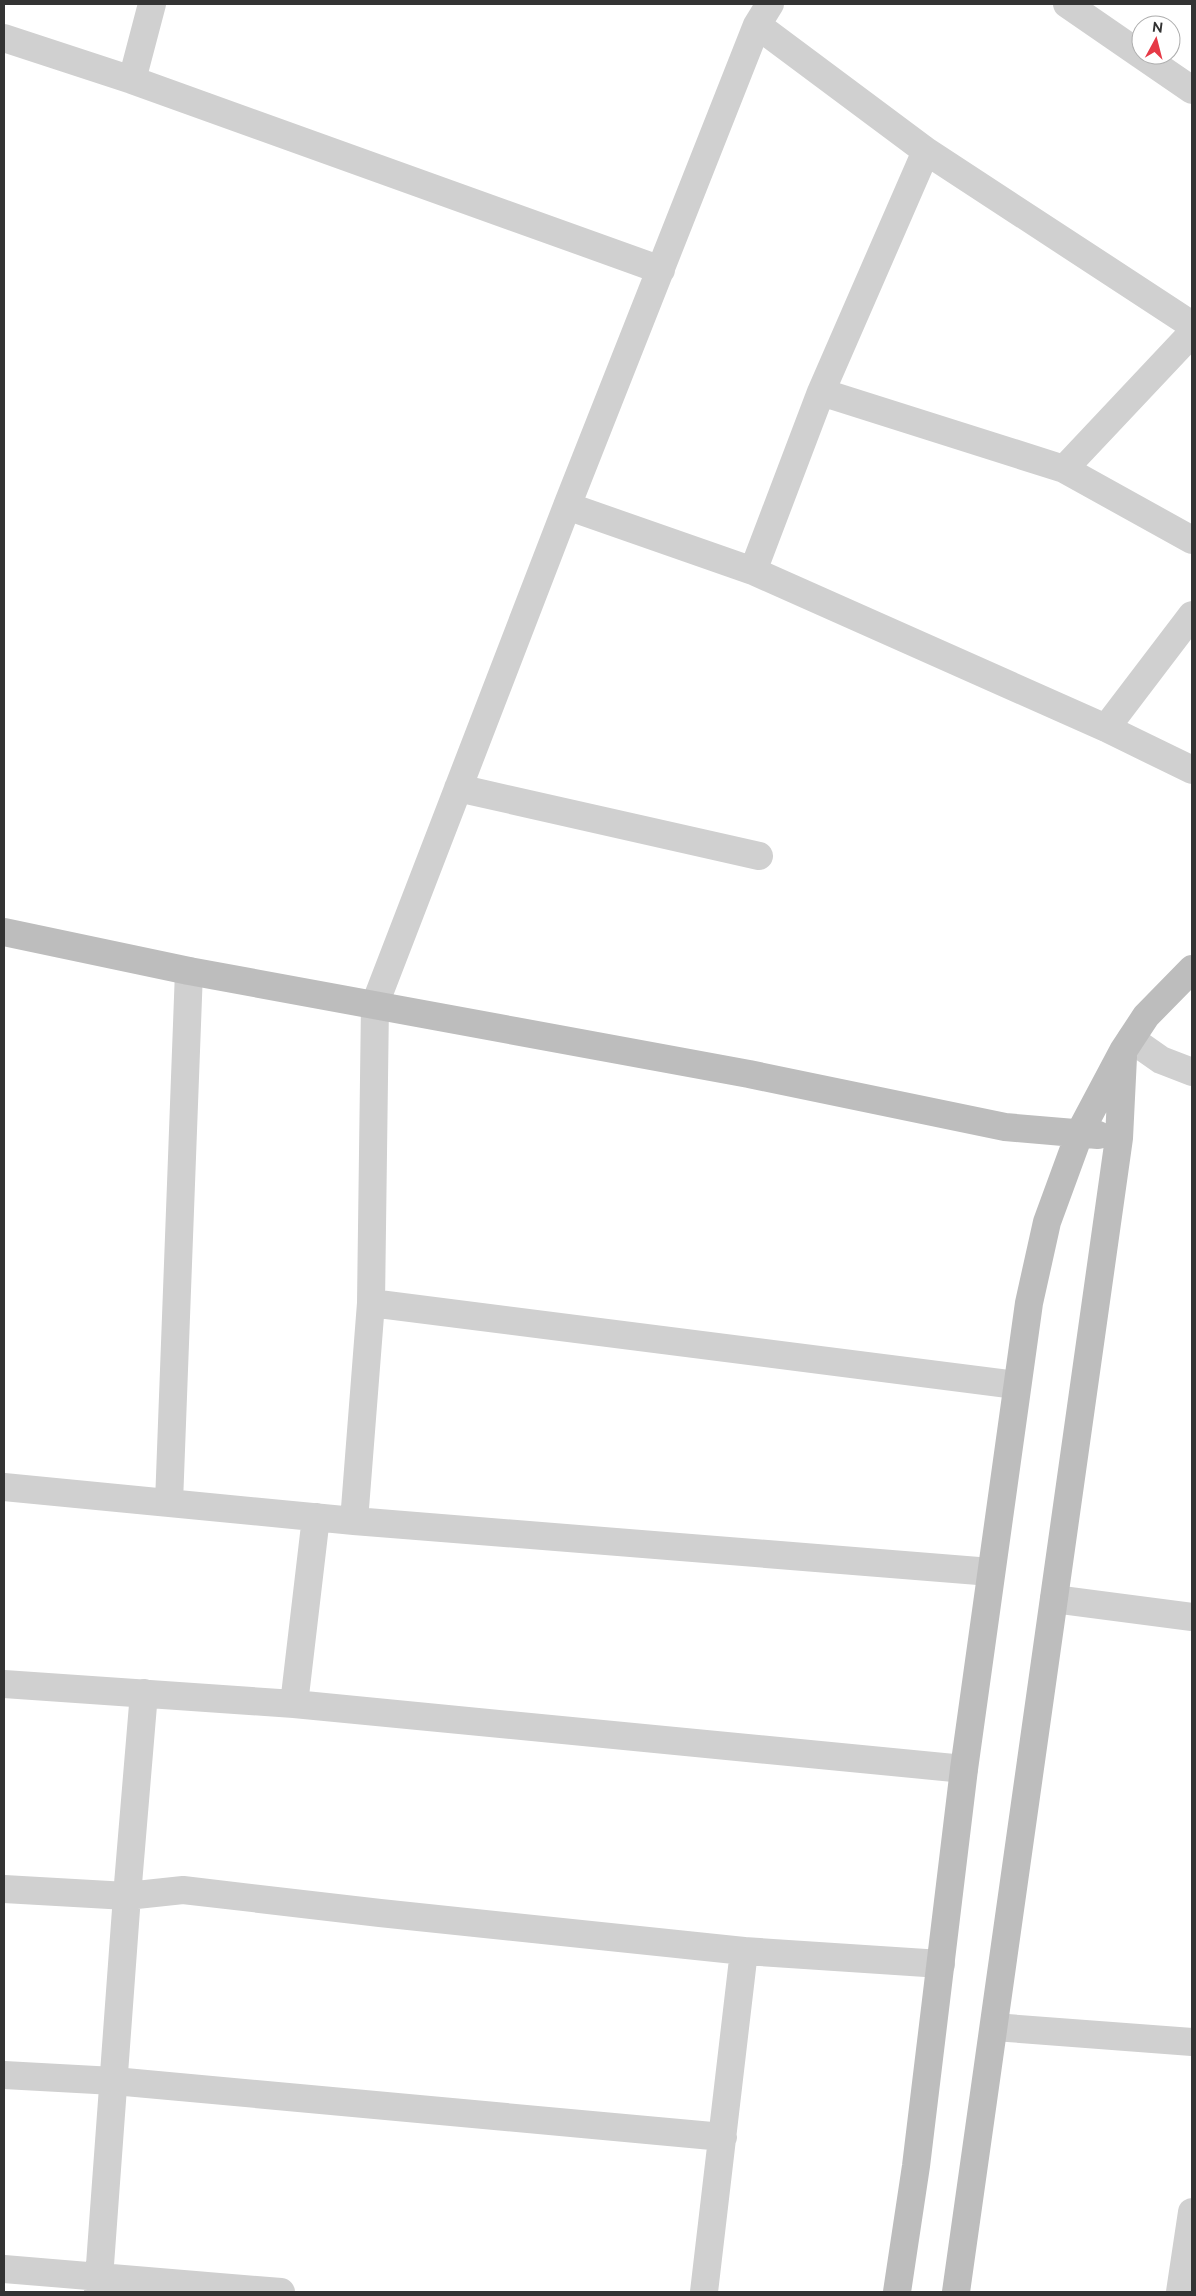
<svg xmlns="http://www.w3.org/2000/svg" width="1196" height="2296" viewBox="0 0 1196 2296" font-family="Raleway,sans-serif">
<style>
.lines{fill:none;stroke-linecap:round;stroke-linejoin:round}
.street{stroke:#d0d0d0;stroke-width:28}
.secondary{stroke:#bdbdbd;stroke-width:28}
</style>
<rect width="100%" height="100%" fill="#fff"/>
<g class="lines">
<!-- street -->
<path class="street" d="M1067 4 1141 55
M757 25 926 151 1192 325
M4 38 132 80 152 4
M1141 55 1192 90
M132 80 661 270
M821 392 926 151
M1064 469 1192 333
M567 506 375 1004 371 1303 1016 1385
M1192 540 1064 469 821 392 753 571 1106 728 1192 770
M753 571 567 506 757 25 770 4
M1106 728 1192 615
M458 788 759 856
M1131 1039 1161 1060 1192 1072
M4 1487 354 1521 991 1572
M169 1503 189 971
M354 1521 371 1303
M1054 1599 1192 1617
M4 1684 294 1704 964 1769
M294 1704 316 1517
M4 1889 127 1896 183 1890 380 1913 744 1951 941 1964
M994 2027 1192 2042
M4 2075 114 2081 723 2137
M4 2269 281 2292
M98 2292 127 1896 144 1693
M704 2292 744 1951
M1180 2292 1192 2212"/>
<!-- secondary -->
<path class="secondary" d="M4 932 189 971 749 1074 1005 1127 1098 1135
M897 2292 916 2166 964 1769 1029 1303 1047 1222 1080 1132 1123 1051 1146 1016 1192 969
M956 2292 1119 1138 1123 1057"/>
</g>
<!-- border -->
<rect width="1196" height="2296" fill="none" stroke="#333333" stroke-width="10"/>
<!-- north arrow -->
<g transform="translate(1156 40) rotate(7)"><circle r="24" fill="#ffffff" stroke="#adadad"/>
<path d="M0-4L9 19L0 12L-9 19Z" fill="#e63946"/>
<text y="-8" font-size="14" font-weight="bold" text-anchor="middle" fill="#333333">N</text>
</g>
</svg>
